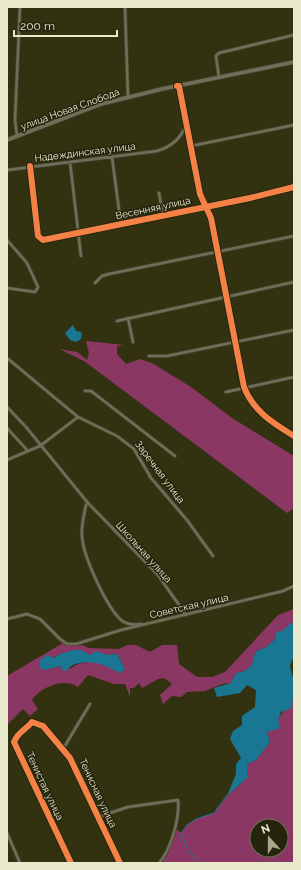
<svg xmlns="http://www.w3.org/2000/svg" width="301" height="870" viewBox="0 0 301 870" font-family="Raleway,sans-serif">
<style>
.green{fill:#8a3863;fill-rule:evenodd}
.water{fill:#1a7794}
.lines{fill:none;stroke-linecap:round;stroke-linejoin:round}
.stream{stroke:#1a7794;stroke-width:1}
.street-casing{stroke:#494933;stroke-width:4}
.secondary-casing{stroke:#494933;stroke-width:5}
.street{stroke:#6f6e59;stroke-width:2.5}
.secondary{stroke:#6f6e59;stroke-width:3.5}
.cycleway-casing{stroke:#25250e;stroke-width:8}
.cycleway{stroke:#f48246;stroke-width:6}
.labels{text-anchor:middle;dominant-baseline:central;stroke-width:3;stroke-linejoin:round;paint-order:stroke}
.street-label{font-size:10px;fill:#e9e9cc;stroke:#25250e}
</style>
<rect width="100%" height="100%" fill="#333210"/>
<!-- green -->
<path class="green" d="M86 341 124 345 117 346V354L126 364 140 359 152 363 191 387 232 418 294 456V508L287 513 84 361 59 349 77 352 87 360 89 353Z
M294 609V621L266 647 255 652C253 666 250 671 236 673L231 683 222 684 205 691 187 692 181 697 172 696 163 704 160 695 172 684 164 678 158 679 142 688 139 683 134 688H130V697L125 684H114L88 675 78 687C65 677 40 687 32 700L38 709 30 716 23 709 7 725V676L63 643C70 649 81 642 88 648L119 649 127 645H136L150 652 162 645H177L179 664 197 677H212L225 672 278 615ZM74 650H81L90 655 95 652 107 655 117 654 125 669 120 673C115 670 109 666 103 664 95 660 76 662 70 669L62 666 44 670 40 661 50 656 53 658 60 654Z
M294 697V863H161L167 855 176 829 181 833 187 825 196 819 214 813 218 808 227 796 242 783 247 764 256 760 270 742 267 732C277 721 285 709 294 697ZM257 826H281V850H257Z"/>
<!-- water -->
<path class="water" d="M73 325 76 331 81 332 82 335 81 339 76 342 70 340 65 333Z
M294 621V655L290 666 294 682 292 708 281 712 278 720 280 728 267 732 270 742 256 760 247 764V778L227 796 236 774V764L241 758 230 739 233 731 242 725V716L255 707 256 690 247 685 240 693 217 697 214 688 231 683 236 673C250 671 253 666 255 652L266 647 275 639 276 632 282 631Z
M74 650H81L90 655 96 651 107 655 117 654 125 669 120 673C104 665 94 659 75 664 71 665 69 669 65 671L62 670V666L44 670 41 669 39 661 47 655 54 658 60 654Z"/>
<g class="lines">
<!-- stream -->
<path class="stream" d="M199 863 188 850 181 833 187 825 196 819 214 813 227 795"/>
<!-- street casing -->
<g class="street-casing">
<path id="street" d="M125 7 128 97
M219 77 216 56 219 53 294 35
M179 86 200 194 211 218 244 387C253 411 273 423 294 436
M17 136 15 120 20 7
M191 146 294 125
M112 157 121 225
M70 162 81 256
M30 166 38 236 43 240 250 198 294 187
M7 170 157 151C171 147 181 138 186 125
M159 193 163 216
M7 240 27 263 38 287 35 292 7 288
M95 283 102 276 109 274 294 236
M128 318 133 342
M117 321 294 282
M149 356H167L294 330
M7 358 78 417 117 436 134 449 151 478 187 520 213 556
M85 391H91L175 456
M226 392 294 377
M7 407 26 427 88 503 158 575 186 615
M7 428 27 450
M7 460 40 446 78 417
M88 503 86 505C84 515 81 526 82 536 83 556 106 606 121 620 127 625 134 625 141 624
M7 619 27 614 40 619 60 639 67 644H76L121 630 283 591 294 586
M63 749 90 704
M98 817 128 807 178 800C180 817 171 850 159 863
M7 833 20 863
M71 863 14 742C18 731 26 730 32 722L43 726 70 758 120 863"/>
</g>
<!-- secondary casing -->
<g class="secondary-casing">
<path id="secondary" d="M7 140 101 104 162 89 294 62"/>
</g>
<!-- street -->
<use href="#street" class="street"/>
<!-- secondary -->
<use href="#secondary" class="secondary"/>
<!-- cycleway casing -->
<g class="cycleway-casing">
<path id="cycleway" d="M177 86H179L200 194 211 218 244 387C253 411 273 423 294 436
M30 166 38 236 43 240 250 198 294 187
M71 863 14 742C18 731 26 730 32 722L43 726 70 758 120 863"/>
</g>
<!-- cycleway -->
<use href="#cycleway" class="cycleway"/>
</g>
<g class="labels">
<!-- street labels -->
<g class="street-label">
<text transform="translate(70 109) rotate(-20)">улица Новая Слобода</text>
<text transform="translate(85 152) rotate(-7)">Надеждинская улица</text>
<text transform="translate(153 208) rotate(-12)">Весенняя улица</text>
<text transform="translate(160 472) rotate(53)">Заречная улица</text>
<text transform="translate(144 552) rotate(48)">Школьная улица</text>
<text transform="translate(189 606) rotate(-13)">Советская улица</text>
<text transform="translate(45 786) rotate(65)">Тенистая улица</text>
<text transform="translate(98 793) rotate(65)">Тенисная улица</text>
</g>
</g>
<!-- border -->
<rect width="301" height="870" fill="none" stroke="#e9e9cc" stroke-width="16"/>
<!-- north arrow -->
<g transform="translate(269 838) rotate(339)"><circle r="19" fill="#25250e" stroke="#73735a"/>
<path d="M0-3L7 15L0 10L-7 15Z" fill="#a9a98a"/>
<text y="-6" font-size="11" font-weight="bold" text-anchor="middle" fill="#e9e9cc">N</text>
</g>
<!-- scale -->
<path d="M14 30v6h103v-6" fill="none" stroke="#e9e9cc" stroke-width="2"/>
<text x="20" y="30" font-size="12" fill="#e9e9cc" stroke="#25250e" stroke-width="3" paint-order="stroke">200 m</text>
</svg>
